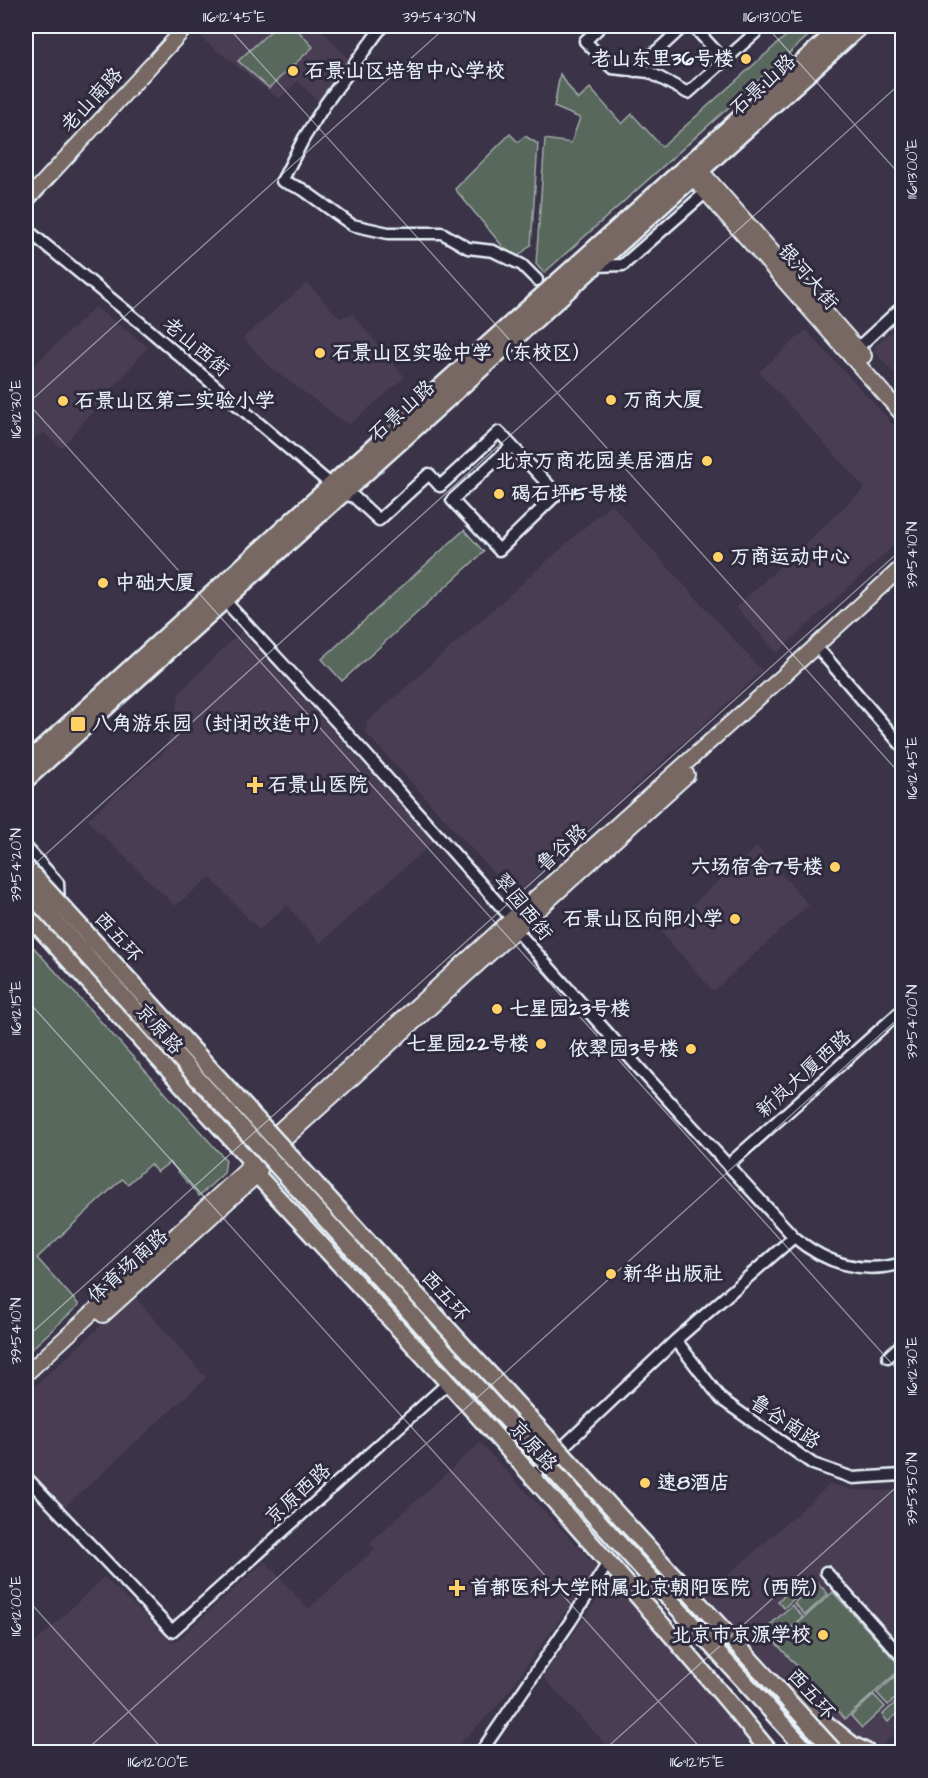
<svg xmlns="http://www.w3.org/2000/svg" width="928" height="1778" viewBox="0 0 928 1778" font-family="'Architects Daughter','LXGW WenKai TC',sans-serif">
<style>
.built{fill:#4a3e53}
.green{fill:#59675d;stroke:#a0acaa;stroke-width:1.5}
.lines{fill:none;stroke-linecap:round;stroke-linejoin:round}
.minor-casing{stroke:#e8f1f8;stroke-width:15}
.major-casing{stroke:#e8f1f8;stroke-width:18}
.highway-casing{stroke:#e8f1f8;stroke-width:20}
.minor{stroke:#2f2a3d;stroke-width:10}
.major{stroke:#776864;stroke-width:14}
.highway{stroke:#776864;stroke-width:15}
.highway-bridge-casing{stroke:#e8f1f8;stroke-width:20;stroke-linecap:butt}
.highway-bridge{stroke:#776864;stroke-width:15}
.ticks{fill:none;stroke:#e8f1f8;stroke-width:1.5;stroke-opacity:0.45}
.poi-dot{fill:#ffd166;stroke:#2f2a3d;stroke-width:2}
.labels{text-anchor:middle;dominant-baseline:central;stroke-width:6;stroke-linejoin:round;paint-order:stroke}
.poi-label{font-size:20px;font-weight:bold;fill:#e8f1f8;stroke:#2f2a3d;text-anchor:start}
.street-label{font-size:20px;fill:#e8f1f8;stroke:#2f2a3d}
.neatline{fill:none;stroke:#e8f1f8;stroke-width:2}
.ticks-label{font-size:15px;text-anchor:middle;fill:#e8f1f8}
</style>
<rect width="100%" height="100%" fill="#3b3347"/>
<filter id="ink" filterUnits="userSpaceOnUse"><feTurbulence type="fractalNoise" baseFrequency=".0167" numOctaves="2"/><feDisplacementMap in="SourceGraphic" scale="12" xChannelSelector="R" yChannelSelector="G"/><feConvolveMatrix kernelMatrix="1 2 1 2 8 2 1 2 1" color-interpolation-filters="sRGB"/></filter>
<g filter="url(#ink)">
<!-- built -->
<path class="built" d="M212 26H318L350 61 320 103 298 81 279 99 201 38Z
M307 283 340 318 352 314 405 377 349 425 271 368 243 338Z
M95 307 148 347 61 448 44 433 35 438 26 430V373Z
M902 322V382L874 351V347Z
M806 330 902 434V538L777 653 736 607 865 488 759 372Z
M611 504 762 671 515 896 366 733 367 722Z
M241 632 434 841 320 943 287 905 259 930 210 877 175 906 87 820 166 750 180 693 206 665Z
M757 847 809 905 713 991 661 932Z
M134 1296 206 1378 65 1507 26 1465V1394Z
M480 1443 597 1567 500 1703 451 1752H26V1652L104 1577 174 1643 265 1561 308 1609 375 1549 369 1543Z
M830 1484 854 1490 881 1491 902 1490V1726L879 1749 867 1744 815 1708 779 1675 706 1595Z
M613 1577 705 1690 759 1752H613L543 1677Z"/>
<!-- green -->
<path class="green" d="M276 26H294L313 47 269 88 238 61Z
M797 26H812L816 29 544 273 536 264 545 139 571 143 580 118 554 107 560 74 578 100 590 88 622 124 632 114 662 147Z
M510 134 518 142 525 136 538 144 531 245 514 260 455 189Z
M464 530 484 552 342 681 322 659Z
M26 939 226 1160 224 1173 199 1196 170 1162 157 1172 150 1164 128 1184 122 1179 37 1258 79 1305 26 1354Z
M817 1582 828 1594 805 1615 794 1603Z
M792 1588 798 1595 784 1608 778 1601Z
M833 1592 902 1668 845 1719 776 1643Z
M792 1605 803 1617 780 1638 769 1626Z
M900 1672 902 1675V1692L888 1705 877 1693Z
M874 1695 885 1707 862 1728 851 1716Z
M896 1702 902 1709 888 1722 882 1715Z"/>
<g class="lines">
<!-- minor casing -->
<g class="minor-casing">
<path id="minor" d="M384 26 378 32 326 103 304 138 282 181 302 189 352 225 388 233H442L468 248 493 251 522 265 537 280
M601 26 585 41 612 68 649 72 688 93 763 26
M693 26 724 60
M818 26 829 37
M635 71 684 26
M26 229 148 329 342 494 354 497 379 520 429 474 440 486 499 432 557 494 499 550 452 500 512 446
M595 266 623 265 706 192
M853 352 902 307
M224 600 364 752 512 919 516 930 647 1077 794 1237C825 1263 862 1275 902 1263
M822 653 902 746
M26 847 58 883 59 905
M728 1165 902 1010
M676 1340 721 1399 813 1464 853 1478 902 1475
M888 1357 902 1344
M532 1476 676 1340 794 1237
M26 1477 172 1631 448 1383
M826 1572 902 1657
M481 1752 570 1622 608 1563
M901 1752 902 1751"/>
</g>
<!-- major casing -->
<g class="major-casing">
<path id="major" d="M694 163 864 356
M687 171 902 414
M26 201 187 26
M103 1315 257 1175 262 1165 286 1138 687 775
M26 1374 246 1170 250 1160 280 1130 512 919 782 677 902 567"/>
</g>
<!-- highway casing -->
<g class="highway-casing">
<path id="highway" d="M26 763 332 484 842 26
M26 780 861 26
M26 913 250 1160 257 1175C432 1364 606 1554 770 1752
M786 1691 853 1745 867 1752"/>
</g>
<!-- minor -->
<use href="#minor" class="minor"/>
<!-- major -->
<use href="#major" class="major"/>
<!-- highway -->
<use href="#highway" class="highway"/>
<!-- highway-bridge casing -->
<g class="highway-bridge-casing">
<path id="highway-bridge" d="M26 867 835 1752
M26 889 808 1752"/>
</g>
<!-- highway-bridge -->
<use href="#highway-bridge" class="highway-bridge"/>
</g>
</g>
<!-- ticks -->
<path class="ticks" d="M227 26 902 776M766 26 902 177M26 401 902 1375M26 405 447 26M26 872 902 82M26 999 704 1752M26 1338 902 549M26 1598 165 1752M84 1752 902 1015M602 1752 902 1482"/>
<!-- markers -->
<g class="poi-dot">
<circle cx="746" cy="59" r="6"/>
<circle cx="293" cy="71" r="6"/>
<circle cx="320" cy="353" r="6"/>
<circle cx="611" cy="400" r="6"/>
<circle cx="63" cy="401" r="6"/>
<circle cx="707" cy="461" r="6"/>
<circle cx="499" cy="494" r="6"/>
<circle cx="718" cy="557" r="6"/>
<circle cx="103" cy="583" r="6"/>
<rect x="70" y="716" width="16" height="16" rx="3"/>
<path d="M252 776h6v6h6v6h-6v6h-6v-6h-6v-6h6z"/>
<circle cx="835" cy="867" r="6"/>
<circle cx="735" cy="919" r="6"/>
<circle cx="497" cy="1009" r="6"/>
<circle cx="541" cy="1044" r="6"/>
<circle cx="691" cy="1049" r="6"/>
<circle cx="611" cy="1274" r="6"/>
<circle cx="645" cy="1483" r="6"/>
<path d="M454 1579h6v6h6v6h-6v6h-6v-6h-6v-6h6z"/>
<circle cx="823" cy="1635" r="6"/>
</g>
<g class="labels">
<!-- poi labels -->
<g class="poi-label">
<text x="734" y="59" text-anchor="end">老山东里36号楼</text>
<text x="305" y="71">石景山区培智中心学校</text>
<text x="332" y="353">石景山区实验中学（东校区）</text>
<text x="623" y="400">万商大厦</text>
<text x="75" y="401">石景山区第二实验小学</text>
<text x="695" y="461" text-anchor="end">北京万商花园美居酒店</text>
<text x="511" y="494">碣石坪15号楼</text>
<text x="730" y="557">万商运动中心</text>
<text x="115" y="583">中础大厦</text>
<text x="92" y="724">八角游乐园（封闭改造中）</text>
<text x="268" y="785">石景山医院</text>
<text x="823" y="867" text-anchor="end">六场宿舍7号楼</text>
<text x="723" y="919" text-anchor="end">石景山区向阳小学</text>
<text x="509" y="1009">七星园23号楼</text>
<text x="529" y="1044" text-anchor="end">七星园22号楼</text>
<text x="679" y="1049" text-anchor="end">依翠园3号楼</text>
<text x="623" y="1274">新华出版社</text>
<text x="657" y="1483">速8酒店</text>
<text x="470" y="1588">首都医科大学附属北京朝阳医院（西院）</text>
<text x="811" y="1635" text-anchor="end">北京市京源学校</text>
</g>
<!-- street labels -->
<g class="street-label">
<text transform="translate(763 85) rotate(-42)">石景山路</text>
<text transform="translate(92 100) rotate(-47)">老山南路</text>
<text transform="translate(808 277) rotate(49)">银河大街</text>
<text transform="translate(196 347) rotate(40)">老山西街</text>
<text transform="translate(402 411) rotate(-42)">石景山路</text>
<text transform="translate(562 848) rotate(-42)">鲁谷路</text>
<text transform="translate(523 907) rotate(51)">翠园西街</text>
<text transform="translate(118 937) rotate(48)">西五环</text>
<text transform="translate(159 1029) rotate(48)">京原路</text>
<text transform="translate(804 1074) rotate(-42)">新岚大厦西路</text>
<text transform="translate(128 1266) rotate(-42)">体育场南路</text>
<text transform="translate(445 1296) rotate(48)">西五环</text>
<text transform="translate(785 1422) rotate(34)">鲁谷南路</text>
<text transform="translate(533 1446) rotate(48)">京原路</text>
<text transform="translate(298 1494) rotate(-42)">京原西路</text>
<text transform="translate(811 1694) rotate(48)">西五环</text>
</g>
</g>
<!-- margin -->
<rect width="928" height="1778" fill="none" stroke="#2f2a3d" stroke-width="66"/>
<rect x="33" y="33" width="862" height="1712" class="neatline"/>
<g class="ticks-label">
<text x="234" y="22">116°12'45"E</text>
<text x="439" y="22">39°54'30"N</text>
<text x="773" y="22">116°13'00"E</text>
<text transform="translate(912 169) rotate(-90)" y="5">116°13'00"E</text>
<text transform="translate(16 409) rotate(-90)" y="5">116°12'30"E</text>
<text transform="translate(912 555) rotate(-90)" y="5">39°54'10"N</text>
<text transform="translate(912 768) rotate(-90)" y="5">116°12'45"E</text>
<text transform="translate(16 865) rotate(-90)" y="5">39°54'20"N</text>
<text transform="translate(16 1008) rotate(-90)" y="5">116°12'15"E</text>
<text transform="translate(912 1022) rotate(-90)" y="5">39°54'00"N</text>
<text transform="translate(16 1331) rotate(-90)" y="5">39°54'10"N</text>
<text transform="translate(912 1366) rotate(-90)" y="5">116°12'30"E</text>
<text transform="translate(912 1489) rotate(-90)" y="5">39°53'50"N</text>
<text transform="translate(16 1606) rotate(-90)" y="5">116°12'00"E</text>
<text x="158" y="1767">116°12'00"E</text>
<text x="697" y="1767">116°12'15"E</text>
</g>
</svg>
